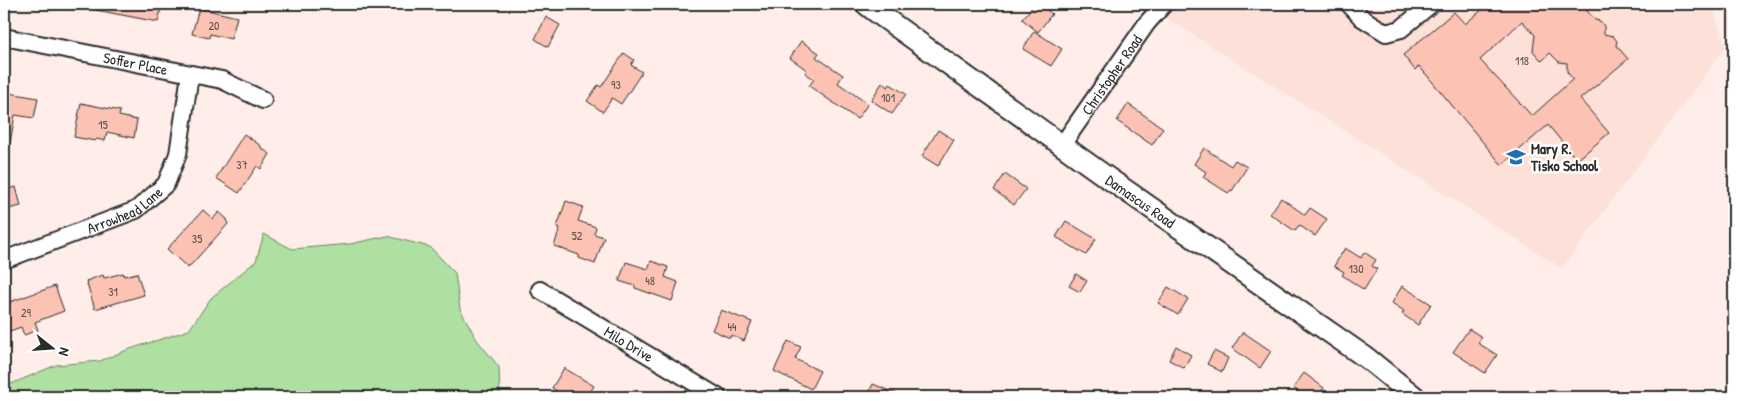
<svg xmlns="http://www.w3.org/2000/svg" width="1738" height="401" viewBox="0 0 1738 401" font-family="'Patrick Hand',sans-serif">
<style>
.built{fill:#fde0d8}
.green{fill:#ade0a1;stroke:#6c8666}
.building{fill:#fcc2b4;stroke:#2b2b2b;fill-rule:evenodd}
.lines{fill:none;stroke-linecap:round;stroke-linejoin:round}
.minor-casing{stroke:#2b2b2b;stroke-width:20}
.tertiary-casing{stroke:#2b2b2b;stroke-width:24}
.minor{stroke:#fff;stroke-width:16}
.tertiary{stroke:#fff;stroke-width:20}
.labels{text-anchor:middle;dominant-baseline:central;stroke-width:5;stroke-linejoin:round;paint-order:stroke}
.number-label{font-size:12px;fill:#5f514d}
.street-label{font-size:15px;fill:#2b2b2b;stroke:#fff}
.poi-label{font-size:15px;font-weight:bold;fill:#2b2b2b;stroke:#fff;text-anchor:start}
</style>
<rect width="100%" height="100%" fill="#feede8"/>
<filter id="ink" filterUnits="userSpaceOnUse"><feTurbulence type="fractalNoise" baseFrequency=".02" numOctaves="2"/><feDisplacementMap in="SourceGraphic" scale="10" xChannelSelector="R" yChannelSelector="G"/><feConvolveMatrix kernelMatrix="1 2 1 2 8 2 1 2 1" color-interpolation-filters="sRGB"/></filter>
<g filter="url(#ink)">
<!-- built -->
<path class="built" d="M1182 4H1711L1726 46 1562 268 1165 17Z"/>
<!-- green -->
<path class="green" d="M264 234 292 249 350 244 387 236 430 247 455 273 460 309 477 340 499 367 500 395 501 397H4V387L56 365 100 361 127 350 189 330 211 298 256 261Z"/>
<!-- building -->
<path class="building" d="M96 4H162L158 22 96 10Z
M1035 4H1040L1052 14 1038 32 1022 19Z
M1489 4H1581L1595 20 1600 21 1604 26V34L1613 36 1617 41 1616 45 1628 59 1580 99 1609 133 1577 160 1548 125 1502 165 1419 66 1415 70 1403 55 1454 12 1465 24ZM1522 21 1535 35 1533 51 1542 61 1550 53 1559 62 1567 63V72L1573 79 1532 116 1480 60Z
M199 8 237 17 231 39 210 34 209 38 192 34Z
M546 17 560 25 548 47 535 39Z
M1034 31 1062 49 1051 66 1023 49Z
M801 41 819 53 816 57 843 75 838 83 868 104 857 119 809 86 814 79 805 73 807 70 790 58Z
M624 53 634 60 631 65 642 72 621 104 612 98 603 112 587 101 598 85 601 87Z
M882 83 888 87 890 84 906 94 892 114 871 100Z
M9 93 38 98 34 118 15 115 10 143H4V97H8Z
M81 103 120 111 119 116 137 120 134 138 107 132 105 141 97 139 95 141 74 137Z
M1128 104 1163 128 1152 145 1117 121Z
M938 130 954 140 938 166 922 156Z
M244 134 261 146V148L270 154 261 169 257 166 239 193 216 178Z
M1204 148 1231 166 1235 160 1247 167 1232 191 1231 190 1228 193 1203 177 1206 172 1194 164Z
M1005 174 1026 189 1014 205 994 190Z
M16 187 21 206 4 210V190Z
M1281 198 1305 215 1310 208 1327 219 1315 236 1299 225 1295 231 1270 214Z
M566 201 583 207 578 221 596 227 594 234 604 237 595 264 579 258V255L554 246 560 228 557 227Z
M203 210 213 219 219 212 227 219 228 224 188 268 167 249Z
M1066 221 1096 239 1086 255 1056 237Z
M1345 248 1361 258 1364 252 1376 260 1372 266 1377 269 1364 290 1342 275 1344 272 1334 266Z
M651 261 668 267 665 277 678 282 672 301 635 288V286L619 281 626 262 648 269Z
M123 273 124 276 137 273 144 295 95 309 86 281 103 275 104 278Z
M1076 274 1087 281 1080 292 1069 286Z
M55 286 64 311 35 322 38 330 24 335 21 327 4 333V304Z
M1402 286 1431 304 1418 325 1402 314 1404 311 1392 303Z
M1168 287 1188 299 1178 315 1158 303Z
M721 310 752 322 744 341 731 335 730 338 712 330Z
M1469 329 1482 337 1478 343 1497 355 1485 373 1453 352Z
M1243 332 1271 351 1260 368 1232 348Z
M788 341 801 347 795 359 820 371 811 389 774 371Z
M1176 346 1191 355 1184 368 1169 360Z
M1214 351 1228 358 1222 372 1207 364Z
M564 368 594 386 587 397H567L552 388Z
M1304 373 1324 388 1317 397H1306L1293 388Z
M873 384 904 397H867Z"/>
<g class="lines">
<!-- minor casing -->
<g class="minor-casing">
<g id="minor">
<path d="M1349 4 1362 18 1386 33 1401 29 1431 4"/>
<path id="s1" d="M4 37 222 80 263 100"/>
<path id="s2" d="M1062 145 1147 23 1164 4"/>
<path id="s3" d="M4 260 136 210 166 184 178 154 190 75"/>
<path id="s4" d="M540 290 718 397"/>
</g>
</g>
<!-- tertiary casing -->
<g class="tertiary-casing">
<g id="tertiary">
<path id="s5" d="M866 4 879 14 1098 171 1368 359 1415 397"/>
</g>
</g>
<!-- minor -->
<use href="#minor" class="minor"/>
<!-- tertiary -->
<use href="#tertiary" class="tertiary"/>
</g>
</g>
<!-- icons -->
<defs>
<g id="school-bare" transform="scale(1.5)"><path d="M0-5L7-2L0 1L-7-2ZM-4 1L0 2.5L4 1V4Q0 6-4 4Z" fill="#1f6fb2" stroke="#fff" stroke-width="2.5" paint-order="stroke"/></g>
</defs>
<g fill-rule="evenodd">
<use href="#school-bare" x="1516" y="157"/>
</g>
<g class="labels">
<!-- number labels -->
<g class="number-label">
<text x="214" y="25">20</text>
<text x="1522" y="60">118</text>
<text x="616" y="84">93</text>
<text x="888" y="97">101</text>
<text x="103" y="124">15</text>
<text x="242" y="164">37</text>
<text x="577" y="235">52</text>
<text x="197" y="238">35</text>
<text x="1356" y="268">130</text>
<text x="650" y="280">48</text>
<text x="113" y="291">31</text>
<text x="26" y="312">29</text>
<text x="732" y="326">44</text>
</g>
<!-- street labels -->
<g class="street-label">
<text stroke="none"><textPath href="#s1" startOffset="134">Soffer Place</textPath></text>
<text stroke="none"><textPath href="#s2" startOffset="86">Christopher Road</textPath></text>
<text stroke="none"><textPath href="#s5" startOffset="338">Damascus Road</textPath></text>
<text stroke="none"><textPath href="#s3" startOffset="131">Arrowhead Lane</textPath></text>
<text stroke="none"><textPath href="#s4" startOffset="104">Milo Drive</textPath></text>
</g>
<!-- poi labels -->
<g class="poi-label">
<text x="1531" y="148">Mary R.<tspan x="1531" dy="17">Tisko School</tspan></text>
</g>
</g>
<!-- margin -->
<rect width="1738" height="401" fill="none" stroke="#fff" stroke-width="20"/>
<rect x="10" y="10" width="1718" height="381" fill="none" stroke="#2b2b2b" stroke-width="2" filter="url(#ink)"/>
<!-- north arrow -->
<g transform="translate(52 348) rotate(107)" stroke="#ffffff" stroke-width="4" paint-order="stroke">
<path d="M0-4L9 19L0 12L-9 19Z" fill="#2b2b2b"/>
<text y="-8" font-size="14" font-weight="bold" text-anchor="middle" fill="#2b2b2b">N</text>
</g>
</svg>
